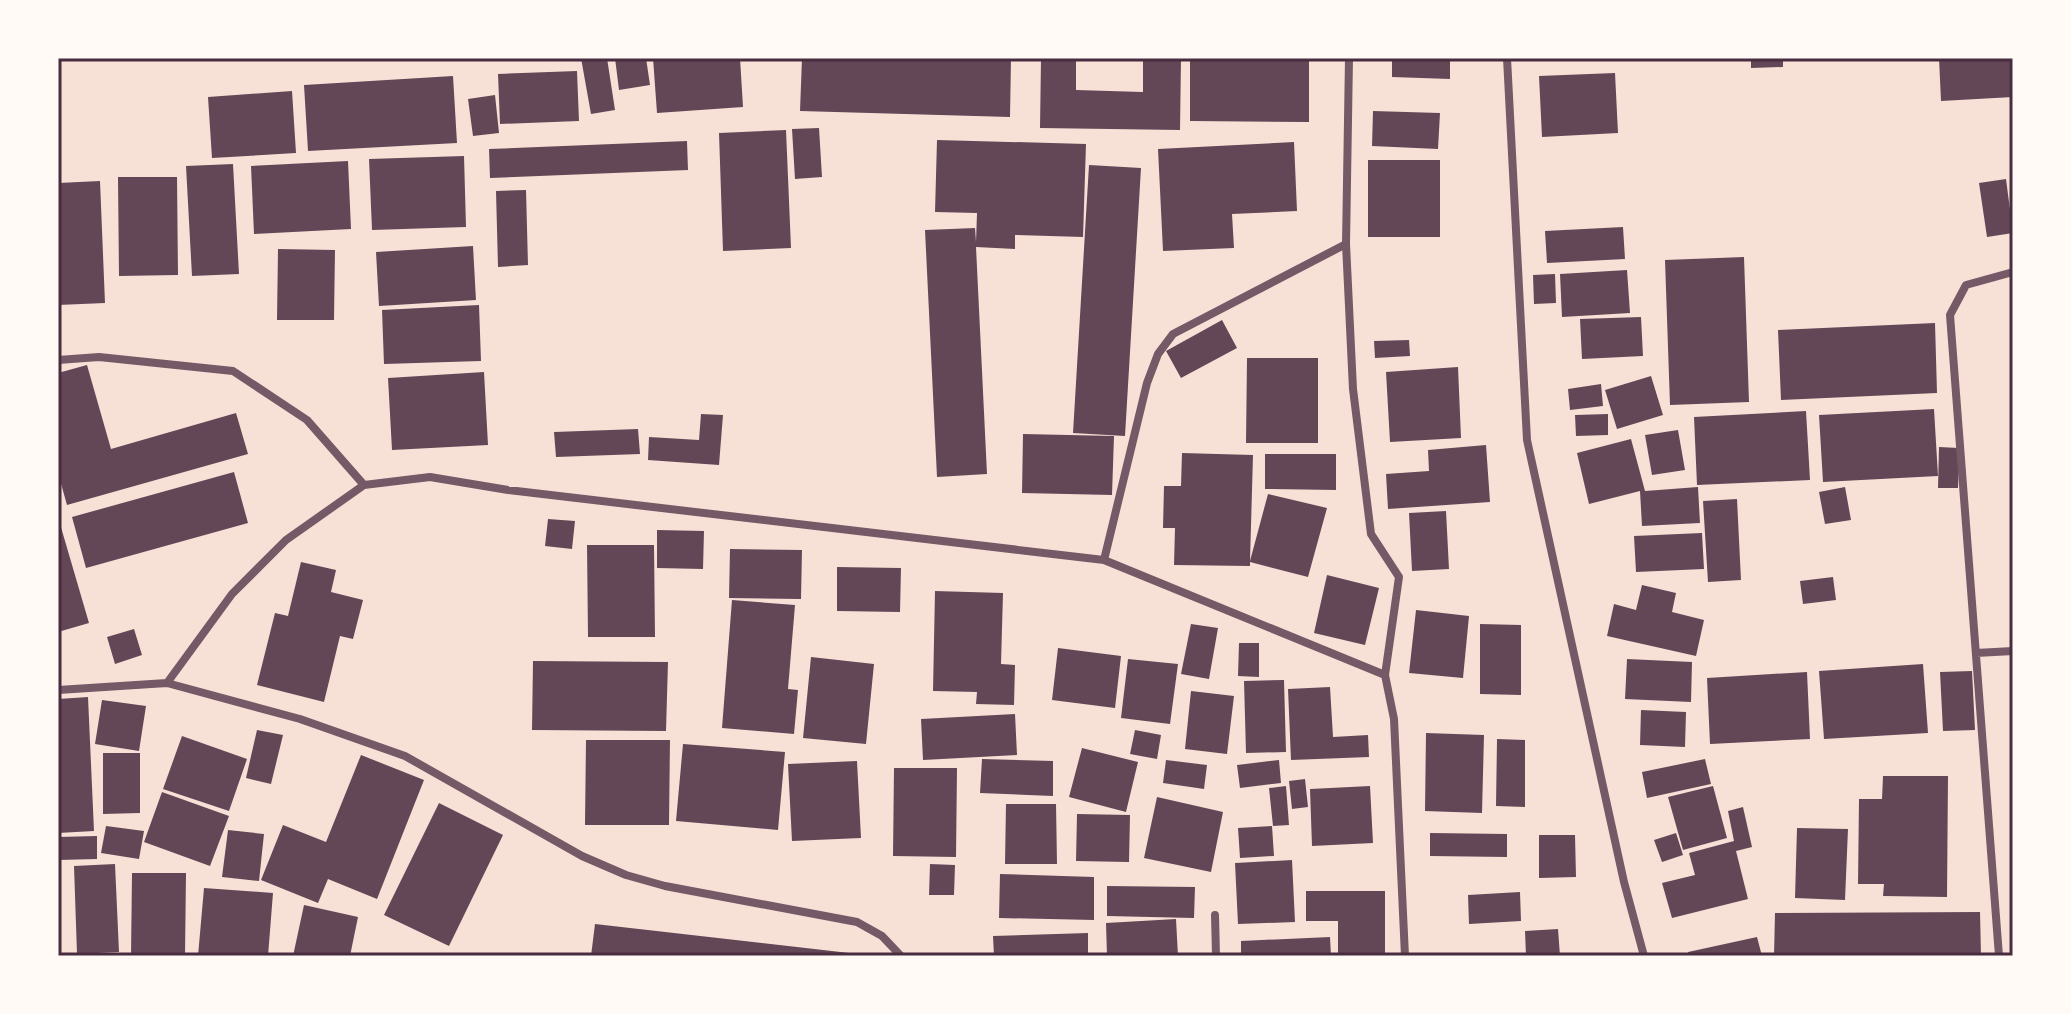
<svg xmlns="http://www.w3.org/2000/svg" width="2071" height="1014" viewBox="0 0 2071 1014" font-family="'Crimson Pro',serif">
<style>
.building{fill:#644757}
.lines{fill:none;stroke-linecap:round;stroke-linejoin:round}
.minor{stroke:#755966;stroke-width:8}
.neatline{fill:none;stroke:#4a2c40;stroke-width:3}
</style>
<rect width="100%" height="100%" fill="#f7e1d7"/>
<!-- building -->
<path class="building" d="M581 58H607L615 110 591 114Z
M615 58H646L650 85 619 90Z
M653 58H740L743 107 657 113Z
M802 58H1011L1010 117 800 111Z
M1143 58H1181L1180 130 1040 128 1041 59 1076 60V90L1143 92Z
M1190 58 1309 60V122L1190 121Z
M1392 58H1450V79L1392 77Z
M1751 58H1783V67L1751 68Z
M1939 58H2013V97L1941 101Z
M577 71 579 121 500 124 498 74Z
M1615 73 1618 133 1542 137 1539 76Z
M453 76 457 143 308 151 304 85Z
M292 91 296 153 212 158 208 97Z
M495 95 499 133 473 136 468 99Z
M1373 111 1440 113 1438 149 1372 146Z
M819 128 822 177 795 179 792 129Z
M786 130 791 248 723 251 719 133Z
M937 140 1086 144 1083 237 1015 235V249L976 247 987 474 937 477 925 230 975 228 976 242 977 213 935 212Z
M687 141 688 170 490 178 489 149Z
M1294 142 1297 211 1232 214 1234 248 1163 251 1158 149Z
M464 156 466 227 372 230 369 159Z
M1368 160H1440V237H1368Z
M348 161 351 229 254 234 251 166Z
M233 164 239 274 192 276 186 166Z
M1089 165 1141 168 1125 436 1073 433Z
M118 177H177L178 275 119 276Z
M2006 179 2013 233 1987 237 1979 183Z
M100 181 105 303 58 305V183Z
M526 190 528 265 498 267 496 191Z
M1623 227 1625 259 1547 263 1545 231Z
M473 246 476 300 379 306 376 252Z
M278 249 335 250 334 320H277Z
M1744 257 1749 402 1670 405 1665 260Z
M1627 270 1630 313 1562 317 1560 274Z
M1555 274 1556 303 1534 304 1533 275Z
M479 305 481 361 384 364 382 310Z
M1641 317 1643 356 1582 359 1580 319Z
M1222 320 1237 348 1181 378 1166 351Z
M1935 323 1937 393 1781 400 1778 330Z
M1409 340 1410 356 1375 358 1374 341Z
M1247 358H1318V443H1246Z
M87 365 111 449 236 413 248 454 67 505 58 473V373Z
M1458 367 1461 438 1390 442 1386 372Z
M484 372 488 445 392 450 388 378Z
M1651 376 1663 415 1617 429 1605 390Z
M1601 384 1603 406 1570 410 1568 389Z
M1934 409 1938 476 1823 482 1819 415Z
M1806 411 1810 480 1697 485 1694 417Z
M701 414 723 415 719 465 648 460 649 437 699 440Z
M1608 414V435L1576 436 1575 415Z
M638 429 640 454 556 457 554 432Z
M1678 430 1685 470 1652 475 1645 435Z
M1023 434 1114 436 1112 495 1022 493Z
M1631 439 1645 491 1698 487 1700 523 1642 526 1640 491 1589 504 1577 453Z
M1486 445 1490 502 1388 509 1386 474 1429 471 1428 450Z
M1939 447 1959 448 1958 488H1938Z
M1182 453 1253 455 1250 561 1268 494 1327 508 1308 577 1250 562V566L1174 565 1175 528H1163L1164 486H1181Z
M1265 454H1336V490L1265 489Z
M234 472 248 523 86 568 72 517Z
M1845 487 1851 520 1825 524 1819 492Z
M1737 499 1741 580 1708 582 1703 501Z
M1446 511 1449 569 1412 571 1409 513Z
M58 517 89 623 58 632Z
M548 519 575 521 572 549 545 546Z
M657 530 704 531 703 569 657 568Z
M1702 533 1704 569 1636 572 1634 536Z
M587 545H654L655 637H588Z
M730 549 802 550 801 599 729 598Z
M301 562 336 570 331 592 363 600 353 639 340 636 324 702 257 685 275 613 288 616Z
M837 567 901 568 900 612 837 611Z
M1327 575 1379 588 1365 645 1314 633Z
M1833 577 1836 600 1803 604 1800 581Z
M1642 585 1676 593 1672 612 1704 620 1696 656 1607 636 1614 604 1636 610Z
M935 591 1003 593 1001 664 1015 665 1014 705 976 704 977 692 933 691Z
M732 600 795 605 788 689 798 690 794 734 722 728Z
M1416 610 1469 616 1463 678 1409 673Z
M1191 624 1218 628 1209 679 1181 674Z
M1480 624 1521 625V695L1480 694Z
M134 629 142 655 115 664 107 637Z
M1239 643H1259V677L1238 676Z
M1058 648 1121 656 1115 708 1052 700Z
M811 657 874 664 866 744 803 738Z
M1128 659 1178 664 1170 724 1121 718Z
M1627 659 1692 662 1691 702 1625 699Z
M533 661 668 662 666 731 532 730Z
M1923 664 1928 733 1824 739 1819 671Z
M1972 671 1975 730 1943 731 1940 672Z
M1807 672 1810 739 1710 744 1707 678Z
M1284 680 1286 752 1246 753 1244 681Z
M1330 687 1333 737 1368 735 1369 757 1291 760 1288 689Z
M1191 691 1234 696 1227 754 1185 749Z
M88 697 94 831 58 833V699Z
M102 700 146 706 139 751 95 744Z
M1641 710 1686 712 1685 747 1640 745Z
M1015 714 1017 755 923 760 921 719Z
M257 730 283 735 271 784 246 778Z
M1135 730 1161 735 1157 759 1130 754Z
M1426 733 1484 735 1482 813 1425 811Z
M182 736 247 759 229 811 163 789Z
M1497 739 1525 740V807L1496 806Z
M586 740H670L669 825H585Z
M683 744 785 752 778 830 676 821Z
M1082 748 1138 762 1126 812 1069 797Z
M103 753H140V813L103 814Z
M361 755 424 780 377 899 328 879 318 903 261 880 283 825 326 842Z
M982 759 1053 761V796L980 793Z
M1705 759 1711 784 1647 798 1642 772Z
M1166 760 1207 765 1204 789 1163 783Z
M1279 760 1281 783 1240 788 1237 765Z
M857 761 861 838 792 841 788 764Z
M894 768H957L956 857 893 856Z
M1883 776H1948L1947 897 1883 896 1884 884H1858L1859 799H1882Z
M1305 779 1308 807 1292 809 1289 781Z
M1286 786 1289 825 1273 826 1269 788Z
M1370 786 1373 843 1312 846 1310 789Z
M1713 786 1727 838 1683 850 1668 797Z
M162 792 229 816 210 866 144 842Z
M1157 797 1223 812 1211 872 1144 858Z
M439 803 503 835 449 946 384 915Z
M1006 804H1056L1057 864H1005Z
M1743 807 1752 847 1736 851 1748 899 1672 918 1662 883 1695 875 1689 853 1734 841 1728 811Z
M1077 814 1130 815 1129 862 1076 861Z
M106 826 144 831 139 859 101 853Z
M1272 826 1274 856 1240 858 1238 828Z
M1797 828 1848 829 1845 900 1795 898Z
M228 830 264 834 259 881 222 877Z
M1430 833 1507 834V857L1430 856Z
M1676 833 1683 855 1662 862 1654 840Z
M1539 835H1575L1576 877 1539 878Z
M97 836V859L58 860V837Z
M1292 860 1295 922 1238 924 1235 863Z
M115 864 119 952 77 954 74 866Z
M930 864 955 865 954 895H929Z
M132 873H186L185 956H131Z
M1000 874 1094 877V920L999 918Z
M1107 886 1195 887 1194 918 1107 916Z
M204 888 273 893 268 956H198Z
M1306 891H1385V956H1338V921H1306Z
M1520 892 1521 921 1469 924 1468 895Z
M304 905 358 917 350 956H293Z
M1980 912 1981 956H1774L1775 913Z
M1176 919 1178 956H1107L1106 923Z
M595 924 858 954V956H591Z
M1558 929 1560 956H1526L1525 931Z
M1088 933V956H994L993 936Z
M1330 937 1331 956H1241V941Z
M1757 937 1762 956H1689L1688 952Z"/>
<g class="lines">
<!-- minor -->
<path class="minor" d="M1349 58 1346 244 1353 389 1371 534 1399 577 1385 675 1394 719 1405 956
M1507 58 1527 440 1624 882 1644 956
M58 360 99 357 233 371 307 420 364 485
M1104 560 1147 383 1158 354 1173 334 1346 244
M1976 653 2013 651
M167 683 232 594 286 540 364 485 430 477 508 490 1104 560 1385 675
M58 690 167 683 300 719 405 756 582 856 626 875 665 886 857 922 882 936 901 956
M1215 915 1216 956
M1999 956 1950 315 1966 285 2013 272"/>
</g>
<!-- border -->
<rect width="2071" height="1014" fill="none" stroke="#fffaf5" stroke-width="120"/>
<rect x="60" y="60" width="1951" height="894" class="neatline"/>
</svg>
